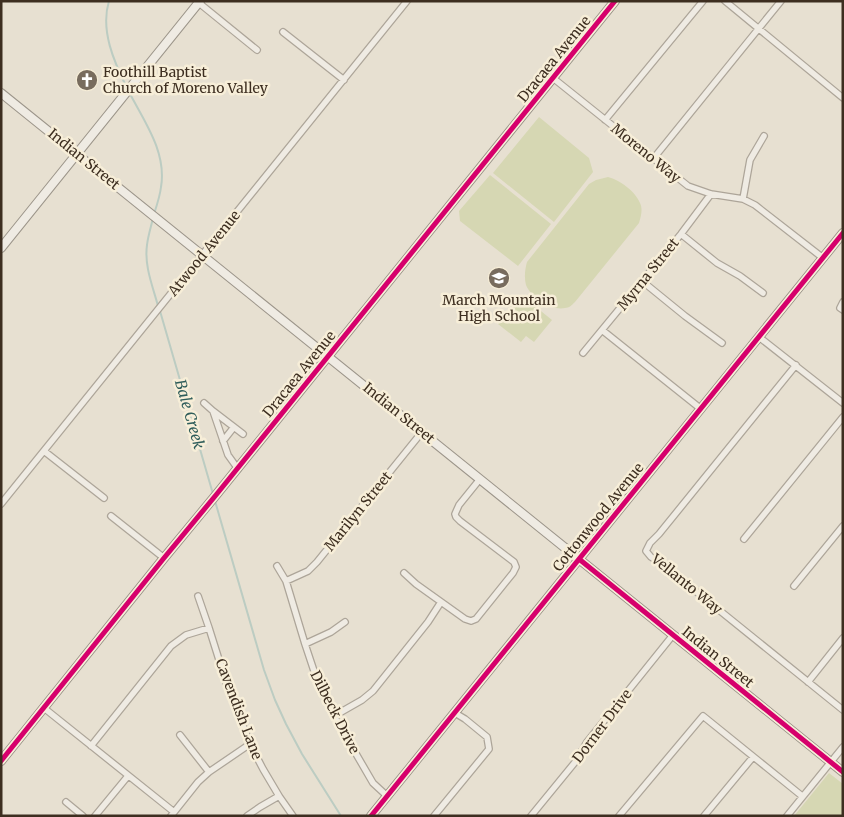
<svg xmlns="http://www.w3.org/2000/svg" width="844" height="817" viewBox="0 0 844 817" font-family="Merriweather,serif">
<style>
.green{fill:#d6d7b3}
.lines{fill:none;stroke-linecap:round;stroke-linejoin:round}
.stream{stroke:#bcccc2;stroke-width:2}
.street-casing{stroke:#ada599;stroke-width:8}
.secondary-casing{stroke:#9c958a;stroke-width:10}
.street{stroke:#efebe3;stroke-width:5.5}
.secondary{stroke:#efebe3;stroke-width:8}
.cycleway-casing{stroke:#f7eed8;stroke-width:8}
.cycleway{stroke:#d6006c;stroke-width:5}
.labels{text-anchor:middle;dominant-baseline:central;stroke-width:5;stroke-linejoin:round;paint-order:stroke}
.street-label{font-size:14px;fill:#3d2e20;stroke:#f7eed8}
.poi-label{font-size:14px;fill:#3d2e20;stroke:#f7eed8;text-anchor:start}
.water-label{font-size:15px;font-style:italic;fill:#2f5d5a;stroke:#f7eed8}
</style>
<rect width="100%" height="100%" fill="#e7e0d1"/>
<!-- green -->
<path class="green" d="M539 117 589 158 593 172 554 222 493 173Z
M490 175 551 224 518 266 460 221 459 211Z
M608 177C620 180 635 191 640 203 643 209 641 216 639 223L575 302C572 305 569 308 565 308 552 311 531 298 526 285 524 278 525 269 527 262L589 184 596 180Z
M521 295 552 320 534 342 526 336 521 342 498 324Z
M829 773 843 784V816H794Z"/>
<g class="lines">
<!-- stream -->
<path class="stream" d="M109 1C100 30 114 62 127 88
M129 92C144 121 167 152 161 187 160 196 157 205 154 214
M153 218C151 227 148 236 147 245 144 266 153 287 158 306
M160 311 213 494
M215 501 264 670 275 700 286 724 302 754 341 816"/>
<!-- street casing -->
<g class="street-casing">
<path id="street" d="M725 1 843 98
M199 3 257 50
M283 32 344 80
M553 78 688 186 711 194 743 199 755 205 823 258
M605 120 703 1
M653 159 781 1
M743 199 750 160 764 136
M681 234 717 263 740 276 763 293
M642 281 685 316 722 343
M843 302 840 308 843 310
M602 330 701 409
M759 337 843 403
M583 353 681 234 711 194
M796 365 659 534 650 543 646 551 651 557 662 564 843 710
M204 403 213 411 228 455 238 469
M213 411 243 434
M223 441 234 427
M44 451 104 498
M1 504 407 1
M111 516 164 558
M744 539 843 417
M277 566 286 581 305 644 317 680 334 716 373 783 386 795
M404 573 416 584 465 619 471 621 476 619 513 573 516 567 514 562 460 521 456 517 455 514 459 505 480 479
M286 581 308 571 317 562 422 432
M794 586 843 526
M198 596 209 628 226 682 250 744 263 769 279 796 293 816
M305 644 331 632 345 622
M808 682 843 638
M44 708 174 812
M334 716 362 700 373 691 428 622 441 602
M180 735 209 772
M91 746 171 646 186 635 209 628
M66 802 83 816
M95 816 128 776
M171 816 198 782 209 772 250 744
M247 816 260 807 279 796
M434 816 489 749 487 737 465 719 455 713
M531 816 576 761 587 742 673 635
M619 816 703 716 802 796
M704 816 753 757
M787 816 843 747"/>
</g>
<!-- secondary casing -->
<g class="secondary-casing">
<path id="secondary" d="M1 93 843 772
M1 248 200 1
M1 761 164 558 216 495 615 1
M371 816 843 233"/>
</g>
<!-- street -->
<use href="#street" class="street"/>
<!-- secondary -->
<use href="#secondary" class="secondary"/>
<!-- cycleway casing -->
<g class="cycleway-casing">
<path id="cycleway" d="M579 559 843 772
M1 761 164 558 216 495 615 1
M371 816 843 233"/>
</g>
<!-- cycleway -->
<use href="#cycleway" class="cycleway"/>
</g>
<!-- icons -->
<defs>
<g id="church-disc" transform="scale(1.125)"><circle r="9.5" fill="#786c5e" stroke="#f7eed8"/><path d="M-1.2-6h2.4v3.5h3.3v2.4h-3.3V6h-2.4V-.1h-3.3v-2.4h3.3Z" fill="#fff"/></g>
<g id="school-disc" transform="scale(1.125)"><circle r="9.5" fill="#786c5e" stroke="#f7eed8"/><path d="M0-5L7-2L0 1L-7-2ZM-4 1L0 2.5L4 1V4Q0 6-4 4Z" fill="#fff"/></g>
</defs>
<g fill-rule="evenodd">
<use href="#church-disc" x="87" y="80"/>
<use href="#school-disc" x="499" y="278"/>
</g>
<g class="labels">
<!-- street labels -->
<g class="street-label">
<text transform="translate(554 59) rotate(-51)">Dracaea Avenue</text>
<text transform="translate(646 153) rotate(39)">Moreno Way</text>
<text transform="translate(84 159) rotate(39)">Indian Street</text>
<text transform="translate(204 253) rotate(-51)">Atwood Avenue</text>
<text transform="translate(648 274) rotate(-51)">Myrna Street</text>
<text transform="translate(299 374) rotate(-51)">Dracaea Avenue</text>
<text transform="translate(399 413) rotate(39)">Indian Street</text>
<text transform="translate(358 511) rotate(-51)">Marilyn Street</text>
<text transform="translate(598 517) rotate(-51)">Cottonwood Avenue</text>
<text transform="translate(687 584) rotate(39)">Vellanto Way</text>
<text transform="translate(718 657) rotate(39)">Indian Street</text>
<text transform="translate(239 709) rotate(69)">Cavendish Lane</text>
<text transform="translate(335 712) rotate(63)">Dilbeck Drive</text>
<text transform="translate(602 726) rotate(-53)">Dorner Drive</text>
</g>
<!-- poi labels -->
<g class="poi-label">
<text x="103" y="72">Foothill Baptist<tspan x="103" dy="16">Church of Moreno Valley</tspan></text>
<text x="499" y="300" text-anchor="middle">March Mountain<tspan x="499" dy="16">High School</tspan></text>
</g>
<!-- water labels -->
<g class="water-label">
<text transform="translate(190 414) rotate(74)">Bale Creek</text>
</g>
</g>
<!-- border -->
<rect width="844" height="817" fill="none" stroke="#3d2e20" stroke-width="5"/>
</svg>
